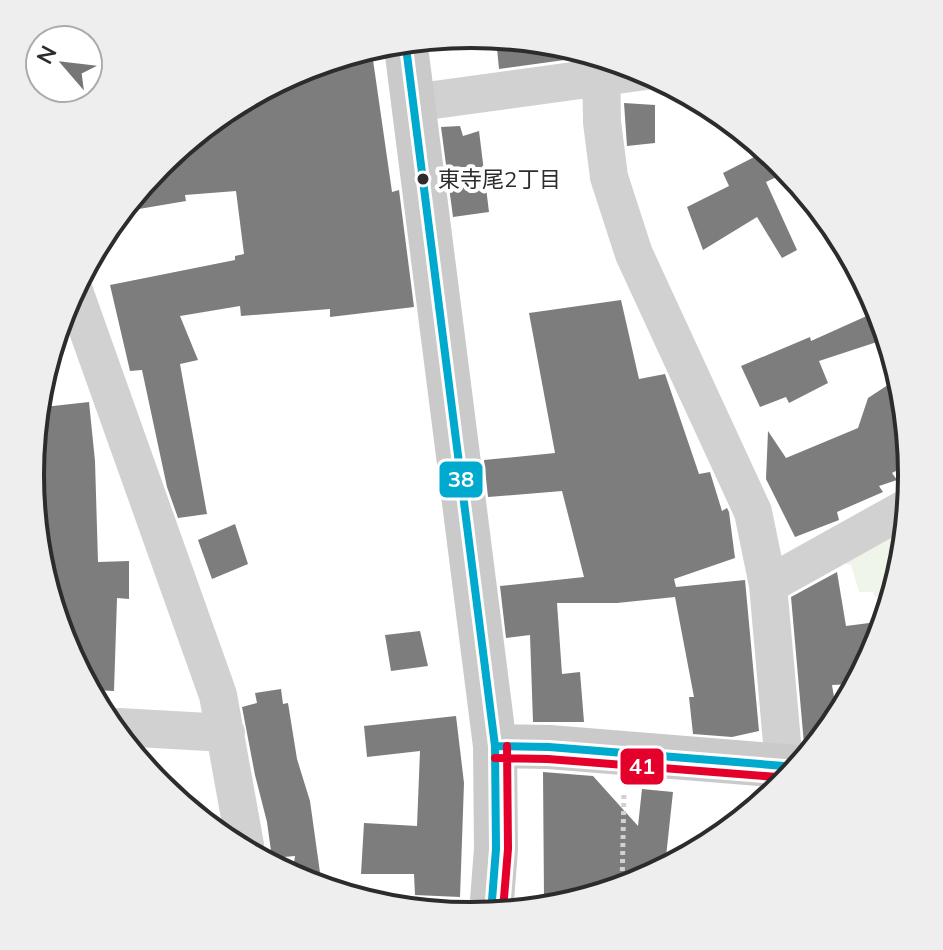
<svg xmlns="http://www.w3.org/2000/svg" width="943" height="950" viewBox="0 0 943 950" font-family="Mulish,'Noto Sans JP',sans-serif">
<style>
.green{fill:#f0f5e9}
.building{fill:#7d7d7d}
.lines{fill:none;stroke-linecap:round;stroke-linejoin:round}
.path{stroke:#d1d1d1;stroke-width:5;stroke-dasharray:4 4;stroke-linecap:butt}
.street{stroke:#d1d1d1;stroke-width:38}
.secondary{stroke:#cacaca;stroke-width:44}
.bus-1-casing{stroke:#fff;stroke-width:14}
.bus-2-casing{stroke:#fff;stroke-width:14}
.bus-1{stroke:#00a9ce;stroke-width:8}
.bus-2{stroke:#e4002b;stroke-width:8}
.bus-dot{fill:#2c2c2c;stroke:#fff;stroke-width:3}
.labels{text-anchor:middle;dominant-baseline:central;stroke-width:8;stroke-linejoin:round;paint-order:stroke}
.bus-label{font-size:22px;fill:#2c2c2c;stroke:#fff;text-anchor:start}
.rim{fill:none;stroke:#2c2c2c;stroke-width:4}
.line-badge{stroke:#fff;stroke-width:3}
.badge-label{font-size:22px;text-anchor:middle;font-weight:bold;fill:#fff}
</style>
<rect width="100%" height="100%" fill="#fff"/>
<!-- green -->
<path class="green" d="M906 508 889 595 875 597 873 592H859L851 565 820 558Z"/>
<!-- building -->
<path class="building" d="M496 38 580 55 579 58 499 69Z
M372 53 392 192 399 190 414 307 330 317V309L241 316 240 306 180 316 198 360 180 364 207 514 178 518 167 487 142 370 130 371 110 285 235 260V256L244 254 236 191 185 195 186 201 127 211 161 162 303 67Z
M624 103 655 105V143L627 146Z
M460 126 463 136 479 131 489 212 453 217 441 127Z
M766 151 784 163 789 171 766 182 797 250 782 258 757 217 703 250 687 207 729 186 723 173Z
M621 300 639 379 665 374 699 474 710 472 722 511 727 508 729 512 735 558 674 579 676 587 745 580 759 731 732 737 693 734 689 697H694L675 597 617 603H557L562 674 580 672 584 722H533L530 635 506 638 500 586 584 577 562 491 488 497 484 460 555 453 529 313Z
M880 310 886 339 819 361 828 383 789 403 786 397 760 407 741 366 810 337 811 341Z
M894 381 911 463 892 473 897 480 879 486 883 492 837 512 839 520 795 537 766 479 768 431 786 458 858 428 868 398Z
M89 402 95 461 98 562 129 561V599L117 598 114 691 94 690 63 644 62 602 55 603 48 564H54L43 506 38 433 44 407Z
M235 524 248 564 212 579 198 540Z
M837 572 846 626 877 622 881 637 879 644 853 684 832 685 836 709 811 746 804 744 791 597Z
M420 631 428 666 391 671 385 635Z
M281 689 283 704 288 703 297 759 310 801 322 887 302 883 292 876 295 856 272 858 267 822 255 775 242 707 257 703 255 693Z
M456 716 464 783 460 897 415 895 414 874H361L364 823 417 826 420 751 367 757 364 726Z
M543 772 593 776 638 826 642 789 673 792 665 866 640 883 575 887 566 898 544 897Z"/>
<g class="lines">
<!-- path -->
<path class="path" d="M622 887 624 792"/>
<!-- street -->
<path class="street" d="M601 59 602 122 609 177 634 254 753 512 768 585 784 765
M412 103 646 71
M74 291 218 695 245 845
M768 585 906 508
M119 727 226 733"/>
<!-- secondary -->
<path class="secondary" d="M406 47 495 746 496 849 491 913
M495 746 549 747 797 767"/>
<!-- bus-1 casing -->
<g class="bus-1-casing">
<path id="bus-1" d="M406 47 495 746 496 849 491 913
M495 746 549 747 797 767"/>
</g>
<!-- bus-2 casing -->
<g class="bus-2-casing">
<path id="bus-2" d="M495 758 548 759 789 778
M503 910 508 849 507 746"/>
</g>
<!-- bus-1 -->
<use href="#bus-1" class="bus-1"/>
<!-- bus-2 -->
<use href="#bus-2" class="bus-2"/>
</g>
<!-- markers -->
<circle class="bus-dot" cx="423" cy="179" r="7"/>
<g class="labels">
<!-- bus labels -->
<g class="bus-label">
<text x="438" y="179">東寺尾2丁目</text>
</g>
</g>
<!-- crop -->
<path d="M0 0H943V950H0ZM44 475a427 427 0 1 1 854 0a427 427 0 1 1-854 0Z" fill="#eee" fill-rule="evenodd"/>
<path class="rim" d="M44 475a427 427 0 1 1 854 0a427 427 0 1 1-854 0Z"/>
<g class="line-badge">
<rect x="438" y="460" width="46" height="39" rx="8" fill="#00a9ce"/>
<rect x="619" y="747" width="46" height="39" rx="8" fill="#e4002b"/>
</g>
<g class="badge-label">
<text x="461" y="487">38</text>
<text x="642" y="774">41</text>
</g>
<!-- north arrow -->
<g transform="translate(64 64) rotate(298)"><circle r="38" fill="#ffffff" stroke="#ababab" stroke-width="2"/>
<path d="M0-6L14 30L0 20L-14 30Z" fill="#767676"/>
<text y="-12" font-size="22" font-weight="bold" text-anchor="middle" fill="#2c2c2c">N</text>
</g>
</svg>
